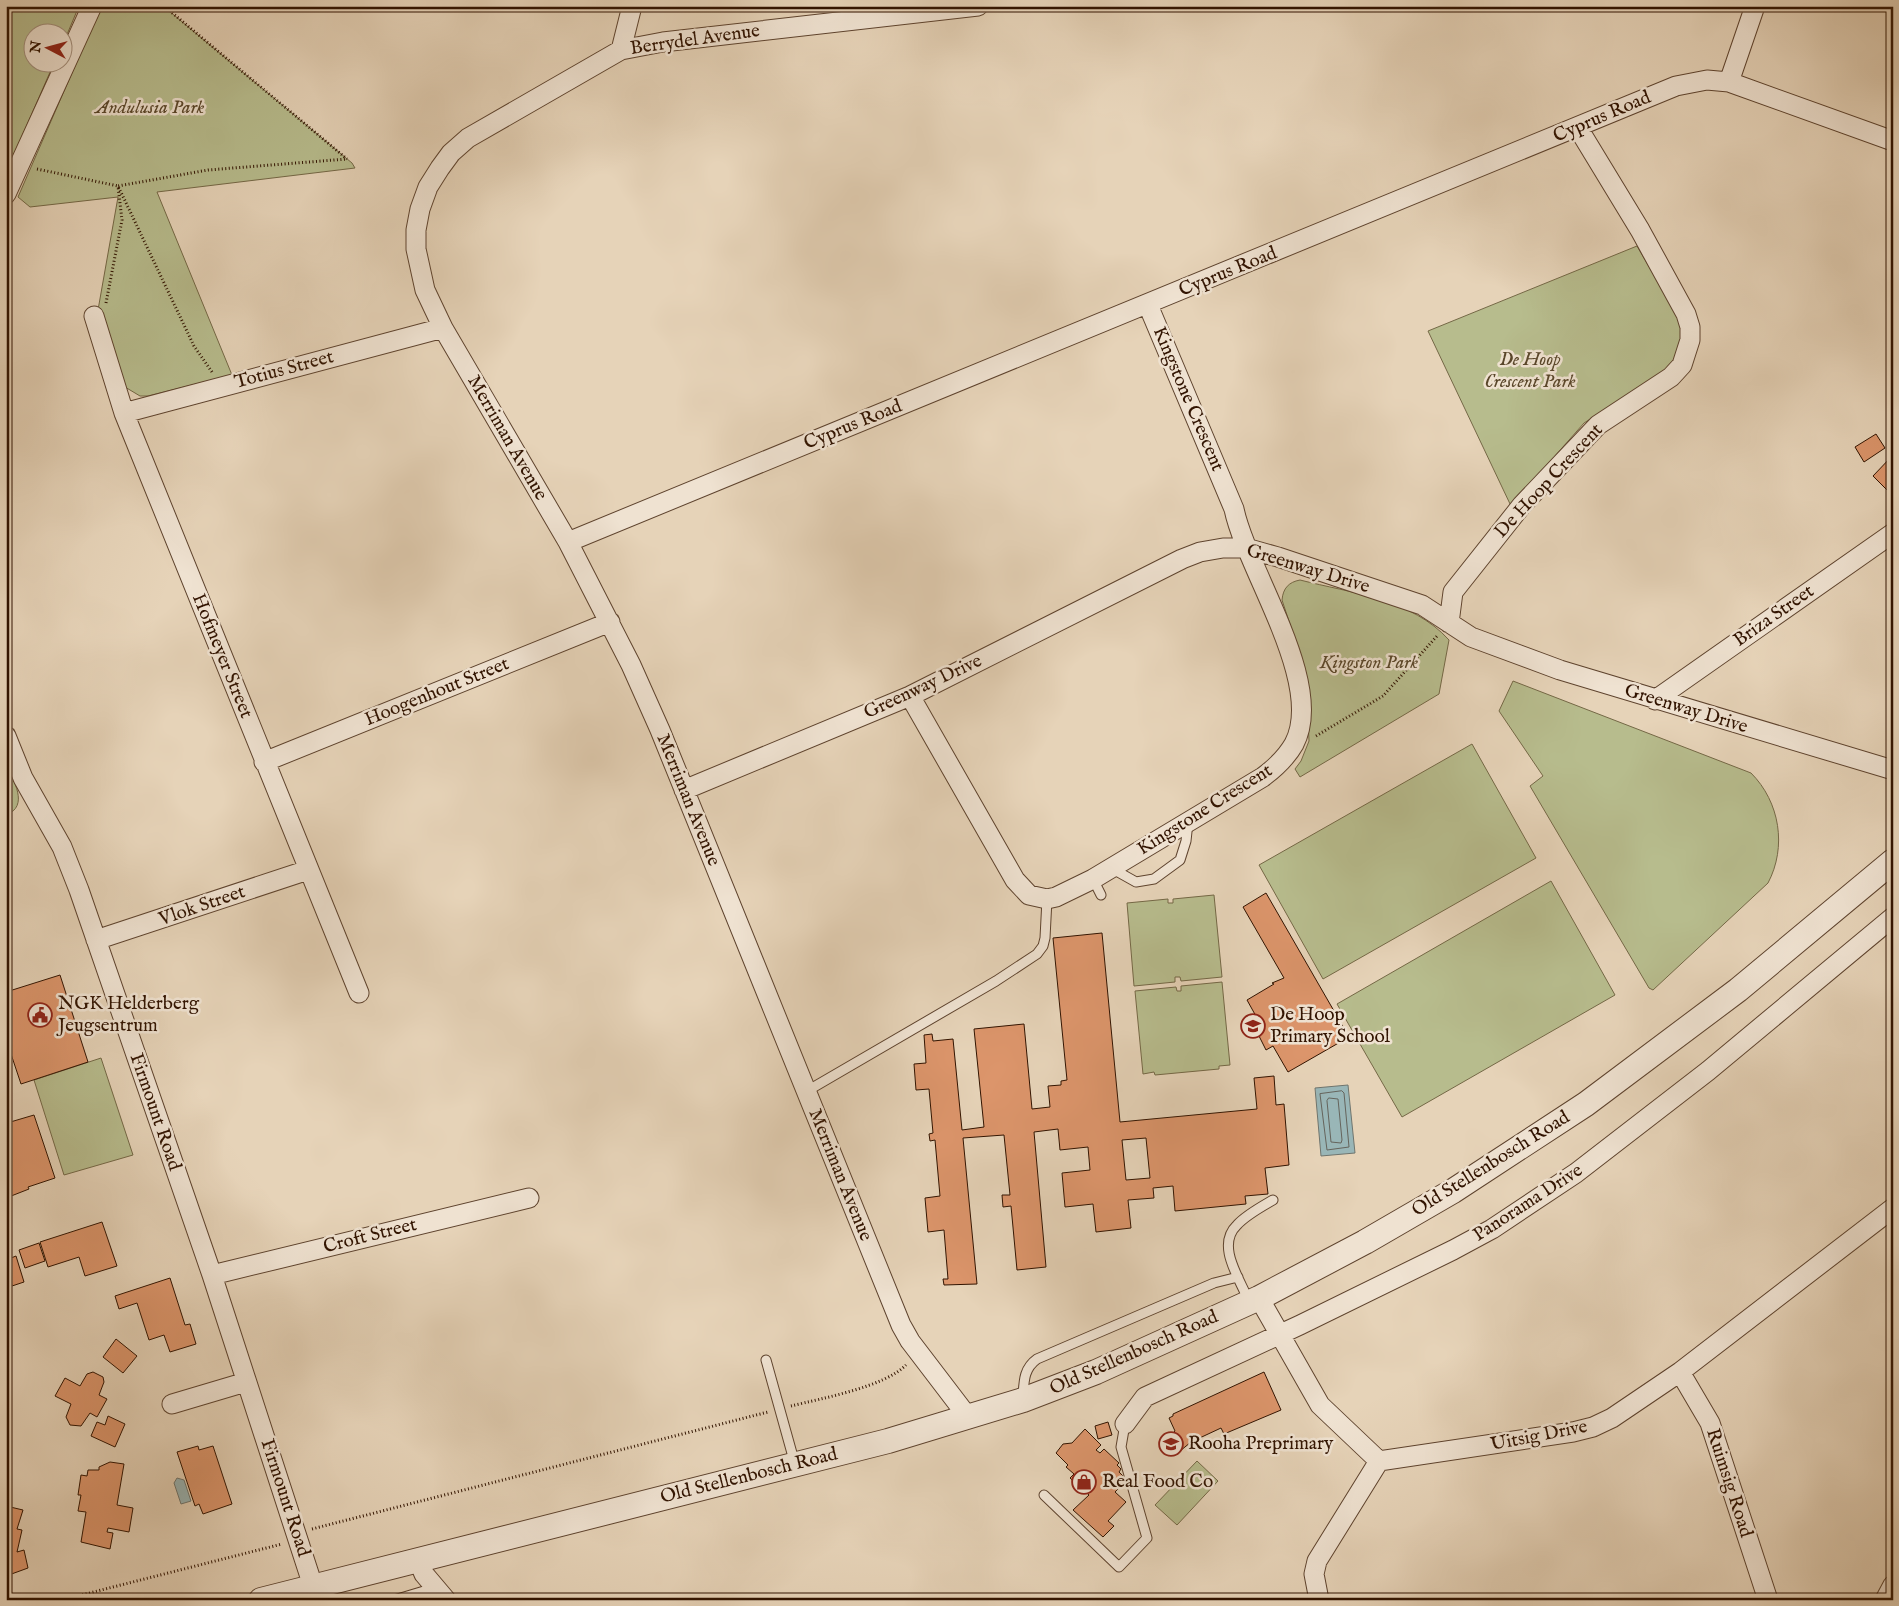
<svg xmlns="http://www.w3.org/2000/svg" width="1899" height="1606" viewBox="0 0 1899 1606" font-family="'IM FELL English',serif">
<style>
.green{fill:#b7bc8d;stroke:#746846}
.water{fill:#99b6b7;stroke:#6f756e}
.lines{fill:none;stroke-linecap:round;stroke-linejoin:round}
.shore{stroke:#65645c;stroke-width:1}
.building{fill:#dc956b;stroke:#311300;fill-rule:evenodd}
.service-casing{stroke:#5e432e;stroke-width:11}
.minor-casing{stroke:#5e432e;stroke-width:21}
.tertiary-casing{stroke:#5e432e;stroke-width:26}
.path{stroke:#311300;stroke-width:3;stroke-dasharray:1 2.5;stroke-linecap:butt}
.service{stroke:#efe2d1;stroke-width:9}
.minor{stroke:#efe2d1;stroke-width:19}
.tertiary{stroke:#efe2d1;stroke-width:24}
.labels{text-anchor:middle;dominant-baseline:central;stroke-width:5;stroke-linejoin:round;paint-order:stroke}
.street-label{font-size:19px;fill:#311300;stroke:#efe2d1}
.park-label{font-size:19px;font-style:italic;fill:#59462a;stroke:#efe2d1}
.poi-label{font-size:19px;fill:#311300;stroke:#efe2d1;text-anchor:start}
</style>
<rect width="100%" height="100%" fill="#e6d3b8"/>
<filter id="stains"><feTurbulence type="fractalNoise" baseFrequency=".004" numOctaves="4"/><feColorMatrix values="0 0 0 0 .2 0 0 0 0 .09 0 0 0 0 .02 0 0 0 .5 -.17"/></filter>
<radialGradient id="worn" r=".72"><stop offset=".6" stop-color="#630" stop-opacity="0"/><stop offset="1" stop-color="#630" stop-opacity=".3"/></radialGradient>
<!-- green -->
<path class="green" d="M6 6H79L63 44 62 32H32V62L54 63 6 173Z
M101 6H163L352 163 355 168 157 192 232 375 148 396H140L125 387 98 310 118 197 30 207 18 197Z
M1637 246 1678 316 1682 334 1676 359 1664 372 1584 423 1511 506 1428 331Z
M1300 580C1351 593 1412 599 1449 640L1439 694 1300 777 1295 769 1301 761 1309 741 1306 673 1282 600C1283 588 1289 582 1300 580Z
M1513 681 1751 773C1780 802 1787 847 1768 883L1653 990 1649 988 1530 786 1543 776 1499 711Z
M1472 744 1536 858 1323 979 1259 865Z
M6 764C13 780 30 806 6 815Z
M1551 881 1615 995 1402 1117 1337 1004Z
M1214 895 1222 977 1181 981 1180 977H1175V982L1134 986 1127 903 1168 899V903H1173V899Z
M1222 982 1230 1065 1219 1066V1069L1155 1075 1154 1072 1143 1074 1135 991 1176 987 1177 991H1181V986Z
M101 1058 133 1155 64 1175 34 1080Z
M1197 1461 1218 1481 1177 1525 1155 1505Z"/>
<!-- water -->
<path class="water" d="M1348 1085 1355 1153 1321 1156 1315 1088Z
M177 1478 184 1480 191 1501 181 1504 174 1483Z"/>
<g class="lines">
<!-- shore -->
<path class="shore" d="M1342 1091 1344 1093 1349 1147 1327 1150 1320 1094Z
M1329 1098 1338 1099 1342 1140 1341 1143 1331 1142 1327 1101Z"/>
</g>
<!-- building -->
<path class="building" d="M1876 434 1885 448 1864 462 1855 447Z
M1893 455V489L1889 492 1873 476Z
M1266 893 1349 1037 1288 1072 1273 1046 1266 1050 1256 1030 1262 1027 1247 1000 1274 984 1272 983 1284 978 1243 907Z
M1102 933 1120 1122 1257 1109 1254 1078 1274 1076 1276 1105 1284 1104 1289 1165 1265 1168 1268 1194 1245 1196 1246 1204 1175 1211 1173 1186 1153 1188 1154 1198 1128 1200 1131 1228 1096 1232 1093 1204 1065 1207 1062 1173 1090 1170 1088 1147 1060 1150 1058 1129 1034 1132 1046 1267 1017 1270 1011 1206 1003 1207 1002 1195H1010L1004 1135 963 1138 977 1284 944 1285 943 1279H948L944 1230 928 1232 925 1198 940 1196 935 1140 930 1141 929 1134 933 1133 929 1089 916 1090 914 1064 926 1063 924 1035 932 1034 933 1041 953 1039 962 1130 984 1127 974 1029 1024 1024 1032 1109 1050 1107 1048 1086 1061 1085V1081L1067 1080 1053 938ZM1146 1138 1150 1178 1126 1180 1122 1140Z
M60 975 88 1062 21 1084 6 1039V992Z
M34 1115 55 1178 28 1187 29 1189 6 1198V1120L7 1123Z
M102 1222 117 1266 85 1276 79 1257 48 1267 40 1242Z
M39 1243 45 1261 25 1268 19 1250Z
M16 1256 24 1282 12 1286 6 1260Z
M170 1278 185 1325 190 1324 196 1344 170 1352 164 1335 149 1340 137 1303 119 1309 115 1296Z
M116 1339 137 1356 123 1373 103 1357Z
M93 1372 103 1377 104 1382 99 1395 107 1399 97 1417 90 1413 81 1426 70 1425 66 1417 71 1404 55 1396 65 1378 80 1386 87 1374Z
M1264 1372 1281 1410 1224 1434 1221 1428 1191 1442 1174 1456 1162 1445 1175 1431 1169 1418 1173 1416V1414Z
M108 1416 125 1424 115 1447 91 1436 97 1422 105 1425Z
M1108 1422 1112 1435 1098 1439 1095 1426Z
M1085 1429 1101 1445 1096 1450 1100 1453 1104 1449 1119 1463 1117 1465 1121 1469 1119 1472 1127 1480 1115 1492 1126 1502 1108 1521 1114 1526 1103 1537 1073 1510 1089 1495 1070 1478 1074 1474 1066 1467 1068 1465 1056 1453 1063 1444 1072 1443Z
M198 1446 199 1450 213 1446 232 1504 203 1514 199 1504 195 1506 177 1452Z
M110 1462 124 1464 117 1505 133 1508 129 1532 108 1528 107 1532 113 1533 110 1549 81 1542 86 1512 78 1511 81 1495H78L81 1475 87 1476 88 1470H99V1467Z
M6 1506 23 1510 17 1529 22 1530 17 1552 24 1550 28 1568 6 1576Z"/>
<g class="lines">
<!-- service casing -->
<g class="service-casing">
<path id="service" d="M1111 868 1136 882 1154 879 1180 860 1186 841 1188 822
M1093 879 1101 895
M807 1091 996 981 1037 954 1043 946 1045 938 1047 899
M1249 1302C1241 1280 1215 1246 1237 1225 1246 1215 1261 1207 1273 1200
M766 1360 795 1464
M1023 1397C1024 1383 1023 1369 1037 1359L1214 1283 1238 1277
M1044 1495 1119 1567 1147 1538 1121 1447 1125 1424
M394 1600 434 1588"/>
</g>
<!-- minor casing -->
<g class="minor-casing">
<path id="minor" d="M621 50 632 6
M1729 82 1755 6
M6 194 92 6
M94 316 124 413 359 993
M124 413 443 328
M568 542 1676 86 1707 80 1729 82 1893 141
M1449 623 1453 592 1522 505 1598 425 1671 377 1682 365 1690 340V327L1686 314 1640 230 1578 128
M910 696 1015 880 1029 895 1047 899 1056 897 1093 879 1263 777C1275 768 1286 758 1294 744 1326 684 1247 571 1234 509L1148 305
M1655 700 1893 533
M6 736 23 778 62 847 79 890 212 1275 313 1586
M264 762 610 622
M684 790 910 696 1182 559 1200 552 1223 548H1246L1278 557 1422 605 1471 637 1560 670 1893 770
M96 940 308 870
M212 1275 529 1198
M1259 1298 1320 1405 1379 1461 1573 1432 1593 1427 1612 1418 1680 1372 1893 1208
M1680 1372 1710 1423 1768 1600
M172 1404 246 1382
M968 1417 910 1341 901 1325 660 730 631 665 568 542 443 328 425 290 416 249V230L420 209 428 187 440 168 451 153 468 138 621 50 663 42 978 6
M1125 1424 1145 1397 1300 1325 1453 1250 1492 1229 1576 1173 1708 1071 1893 917
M418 1560 424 1574 446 1600
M1319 1600 1314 1574 1317 1561 1379 1461
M1885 1600 1893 1585"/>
</g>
<!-- tertiary casing -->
<g class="tertiary-casing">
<path id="tertiary" d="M261 1600 888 1441 1023 1400 1096 1372 1259 1298 1365 1242 1453 1191 1586 1104 1738 990 1893 861"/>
</g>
<!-- path -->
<path class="path" d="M164 6 347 159
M37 169 118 186 194 346 212 372
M106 303 122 220 118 186 208 170 347 159
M1316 736 1383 696 1437 636
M791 1406C823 1398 884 1387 906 1365
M312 1529 768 1412
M62 1600 282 1544"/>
<!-- service -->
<use href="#service" class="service"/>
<!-- minor -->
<use href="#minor" class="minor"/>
<!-- tertiary -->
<use href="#tertiary" class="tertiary"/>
</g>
<!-- icons -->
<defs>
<g id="civic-ring" transform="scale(1.25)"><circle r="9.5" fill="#efe2d1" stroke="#8f2418" stroke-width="1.5"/><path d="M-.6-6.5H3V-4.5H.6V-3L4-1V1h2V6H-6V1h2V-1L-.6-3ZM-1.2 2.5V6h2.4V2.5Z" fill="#8f2418"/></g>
<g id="school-ring" transform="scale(1.25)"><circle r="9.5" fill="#efe2d1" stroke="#8f2418" stroke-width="1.5"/><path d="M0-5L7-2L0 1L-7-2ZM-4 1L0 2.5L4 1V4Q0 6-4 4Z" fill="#8f2418"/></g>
<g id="shop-ring" transform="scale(1.25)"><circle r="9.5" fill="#efe2d1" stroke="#8f2418" stroke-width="1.5"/><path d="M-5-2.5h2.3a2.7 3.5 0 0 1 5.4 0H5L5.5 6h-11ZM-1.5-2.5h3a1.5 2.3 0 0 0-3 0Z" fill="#8f2418"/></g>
</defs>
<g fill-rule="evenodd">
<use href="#civic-ring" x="40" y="1015"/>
<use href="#school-ring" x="1253" y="1026"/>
<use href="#school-ring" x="1171" y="1444"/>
<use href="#shop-ring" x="1084" y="1482"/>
</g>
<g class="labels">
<!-- street labels -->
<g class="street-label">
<text transform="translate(695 40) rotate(-8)">Berrydel Avenue</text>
<text transform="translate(1602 117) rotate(-23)">Cyprus Road</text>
<text transform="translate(1228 272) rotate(-22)">Cyprus Road</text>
<text transform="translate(284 370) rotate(-15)">Totius Street</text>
<text transform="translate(1188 399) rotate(67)">Kingstone Crescent</text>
<text transform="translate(853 425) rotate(-22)">Cyprus Road</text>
<text transform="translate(507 438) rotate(60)">Merriman Avenue</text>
<text transform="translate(1549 481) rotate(-47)">De Hoop Crescent</text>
<text transform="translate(1308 569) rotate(17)">Greenway Drive</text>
<text transform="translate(1774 616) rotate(-35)">Briza Street</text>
<text transform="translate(222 656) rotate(68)">Hofmeyer Street</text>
<text transform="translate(923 687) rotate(-25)">Greenway Drive</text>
<text transform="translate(437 692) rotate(-22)">Hoogenhout Street</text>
<text transform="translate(1686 709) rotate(17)">Greenway Drive</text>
<text transform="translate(688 800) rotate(68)">Merriman Avenue</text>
<text transform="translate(1205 810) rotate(-32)">Kingstone Crescent</text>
<text transform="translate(202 906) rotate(-19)">Vlok Street</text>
<text transform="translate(155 1112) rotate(71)">Firmount Road</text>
<text transform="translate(1491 1164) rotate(-32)">Old Stellenbosch Road</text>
<text transform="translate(840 1175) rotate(68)">Merriman Avenue</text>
<text transform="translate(1528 1203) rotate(-33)">Panorama Drive</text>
<text transform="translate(370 1236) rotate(-14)">Croft Street</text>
<text transform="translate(1134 1353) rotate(-24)">Old Stellenbosch Road</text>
<text transform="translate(1539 1436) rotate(-11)">Uitsig Drive</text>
<text transform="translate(749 1476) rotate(-14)">Old Stellenbosch Road</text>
<text transform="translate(1729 1483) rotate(72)">Ruimsig Road</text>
<text transform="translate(285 1498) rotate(72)">Firmount Road</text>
</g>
<!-- park labels -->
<g class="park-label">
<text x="150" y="108">Andulusia Park</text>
<text x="1530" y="360">De Hoop<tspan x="1530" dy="22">Crescent Park</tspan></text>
<text x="1369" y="663">Kingston Park</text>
</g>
<!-- poi labels -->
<g class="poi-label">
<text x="58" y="1004">NGK Helderberg<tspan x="58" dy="22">Jeugsentrum</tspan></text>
<text x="1270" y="1015">De Hoop<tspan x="1270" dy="22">Primary School</tspan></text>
<text x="1188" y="1444">Rooha Preprimary</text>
<text x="1102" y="1482">Real Food Co</text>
</g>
</g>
<!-- margin -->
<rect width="1899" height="1606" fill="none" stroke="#e6d3b8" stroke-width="25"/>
<rect x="8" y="8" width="1884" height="1591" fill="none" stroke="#311300" stroke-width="2.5"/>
<rect x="12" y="12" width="1874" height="1581" fill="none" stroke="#311300"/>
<!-- north arrow -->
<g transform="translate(48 48) rotate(276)"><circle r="24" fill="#efe2d1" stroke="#a38f7d"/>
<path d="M0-4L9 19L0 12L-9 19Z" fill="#8f2418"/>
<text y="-8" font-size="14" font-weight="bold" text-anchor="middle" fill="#311300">N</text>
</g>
<rect width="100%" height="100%" filter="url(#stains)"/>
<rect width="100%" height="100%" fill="url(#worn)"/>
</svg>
